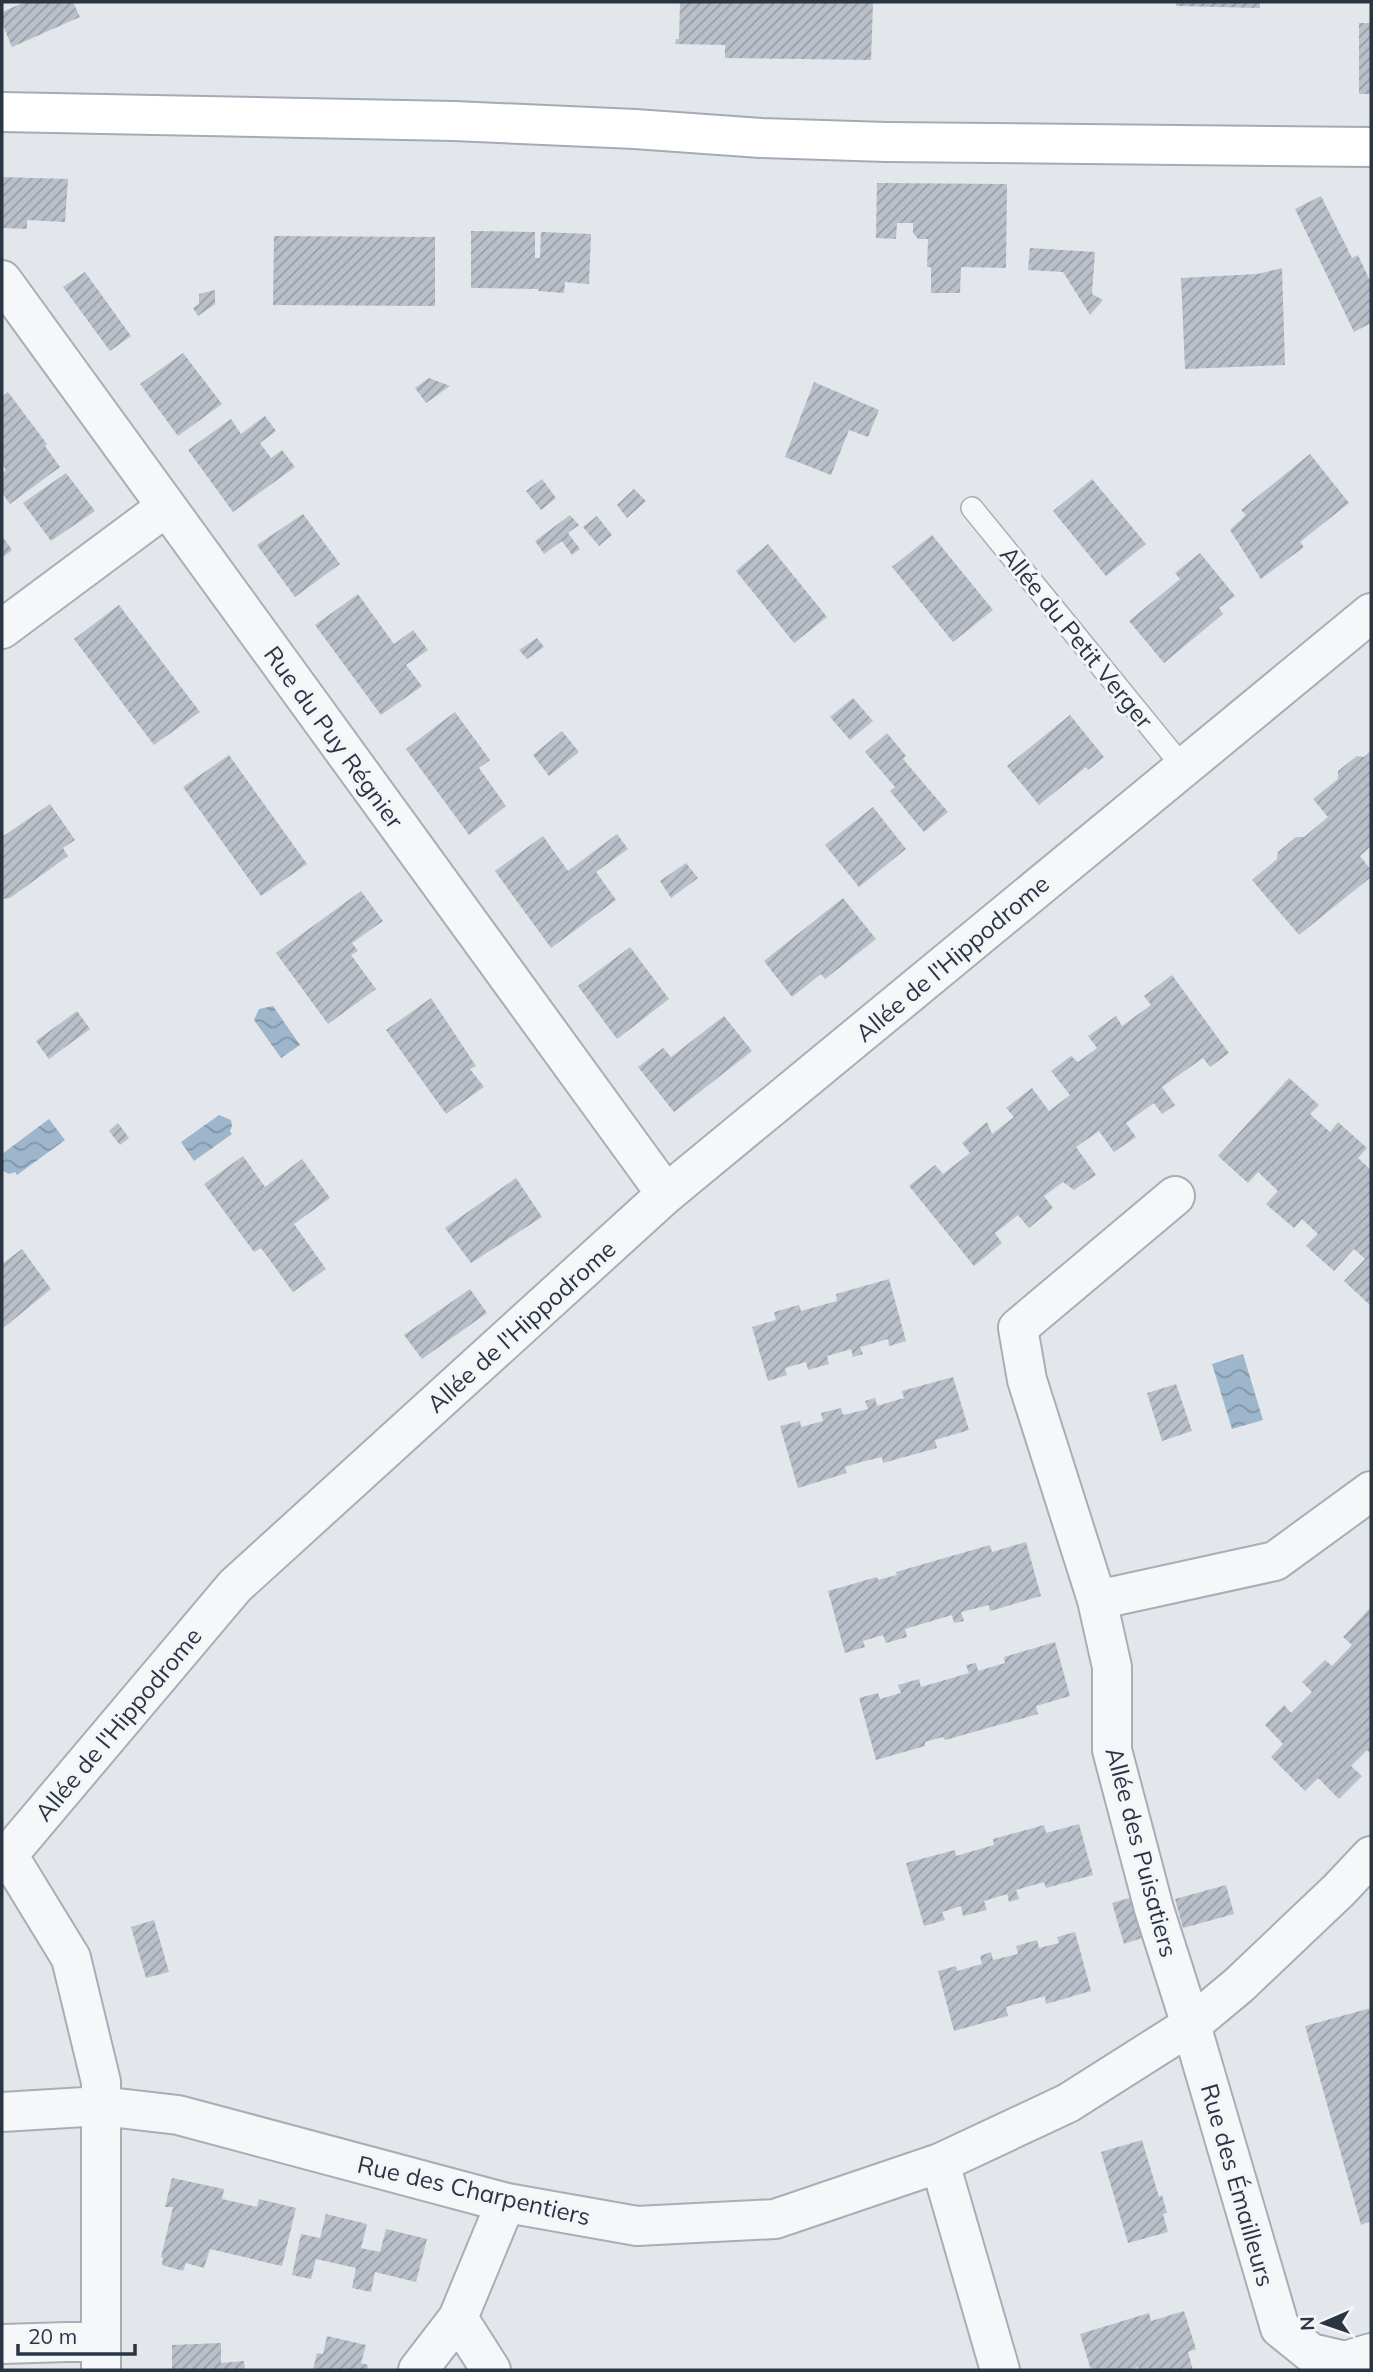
<svg xmlns="http://www.w3.org/2000/svg" width="1373" height="2372" viewBox="0 0 1373 2372" font-family="Mulish,sans-serif">
<style>
.water{fill:url(#water-waves)}
.building{fill:url(#building-hatch)}
.lines{fill:none;stroke-linecap:round;stroke-linejoin:round}
.lane-casing{stroke:#a8aeb6;stroke-width:24}
.street-casing{stroke:#a8aeb6;stroke-width:42}
.primary-casing{stroke:#a2abb7;stroke-width:42}
.lane{stroke:#f6f7f9;stroke-width:21}
.street{stroke:#f6f7f9;stroke-width:38}
.primary{stroke:#fff;stroke-width:38}
.labels{text-anchor:middle;dominant-baseline:central;stroke-width:6;stroke-linejoin:round;paint-order:stroke}
.street-label{font-size:24px;fill:#2a3544;stroke:#f3f5f8}
</style>
<defs>
<pattern id="water-waves" width="16" height="10" patternUnits="userSpaceOnUse" patternTransform="scale(1.75)"><rect width="16" height="10" fill="#9db6cc"/><path d="M0 5q4-4 8 0t8 0" fill="none" stroke="#8095a7"/></pattern>
<pattern id="building-hatch" width="6" height="6" patternUnits="userSpaceOnUse" patternTransform="scale(1.75)"><rect width="6" height="6" fill="#bac0c9"/><path d="M-1 1l2-2M0 6l6-6M5 7l2-2" fill="none" stroke="#979da5"/></pattern>
</defs>
<rect width="100%" height="100%" fill="#e3e7eb"/>
<!-- water -->
<path class="water" d="M273 1006 300 1045 281 1058 254 1020 259 1009Z
M219 1115 231 1120 232 1126 230 1131 232 1134 194 1161 181 1142Z
M49 1119 65 1140 17 1175 15 1172 9 1174 3 1171 2 1162 4 1158 2 1154Z
M1243 1354 1263 1420 1232 1429 1212 1364Z"/>
<!-- building -->
<path class="building" d="M25 2H73L80 17 12 47 2 23V12Z
M680 2H873L871 60 725 58V45L675 44 676 39H679Z
M1176 2H1260V8L1176 6Z
M1359 23H1371V94H1359Z
M2 177 68 179 65 222 27 220V229L2 228Z
M877 183 1007 184 1006 268 961 267 960 293H931V267H927L928 239H918L913 233V223H897L896 239 876 238Z
M1321 196 1352 258 1358 255 1371 283V323L1354 332 1295 209Z
M471 231 535 232V258H540L541 232 591 234 589 284 565 282 564 293 538 291 539 289 471 288Z
M274 236 435 237V306L273 305Z
M1030 248 1095 252 1092 294 1103 300 1090 315 1063 272 1028 270Z
M1282 268 1285 365 1185 369 1181 278 1257 274Z
M85 272 131 336 110 351 63 287Z
M215 290V304L198 316 193 308 199 304V294Z
M183 353 222 404 178 436 140 384Z
M429 378 450 386 426 403 415 388Z
M814 382 879 410 868 437 849 430 831 475 785 457Z
M8 392 47 444 45 446 60 467 10 504 2 493V474L6 470 2 464V397Z
M265 416 276 431 260 443 271 458 282 450 295 467 233 512 188 450 231 419 241 434Z
M1310 454 1349 503 1300 542 1304 547 1261 579 1230 530 1246 515 1241 510Z
M66 473 95 511 51 541 23 503Z
M542 479 556 498 541 510 526 491Z
M1092 479 1146 544 1106 576 1053 511Z
M634 489 646 501 627 518 617 505Z
M303 514 340 564 295 597 257 545Z
M570 515 579 525 568 533 580 549 572 555 562 541 544 554 535 541Z
M597 516 612 535 599 546 583 527Z
M932 535 993 610 953 642 892 567Z
M2 536 12 550 2 558Z
M768 544 827 617 794 643 736 571Z
M1200 553 1235 596 1219 608 1223 614 1164 663 1129 621 1180 579 1175 573Z
M358 594 394 644 413 630 428 650 406 665 422 686 381 715 315 625Z
M119 605 200 712 154 745 74 639Z
M537 638 544 647 527 659 519 650Z
M853 698 873 721 850 740 830 717Z
M455 712 490 760 479 768 506 806 469 835 406 749Z
M1070 715 1104 757 1088 770 1086 767 1039 805 1007 766Z
M562 731 579 752 549 776 533 755Z
M887 733 906 756 903 759 948 812 924 832 890 791 895 787 865 752Z
M1371 751V846L1360 856 1371 870V877L1299 935 1252 880 1277 859 1278 852 1296 837H1304L1328 817 1313 799 1338 779V771L1357 756 1364 757Z
M229 755 307 864 261 896 183 787Z
M50 804 75 840 63 848 68 856 10 898 2 899V837Z
M873 807 906 849 859 887 825 845Z
M617 834 628 849 596 872 616 900 551 948 495 871 543 836 568 871Z
M686 863 698 878 671 898 660 881Z
M361 891 383 921 352 943 358 951 351 955 376 989 328 1024 276 953Z
M843 898 876 939 825 979 821 974 792 997 764 961Z
M630 947 669 999 617 1039 578 986Z
M1172 975 1229 1053 1210 1067 1203 1058 1162 1087 1175 1105 1162 1114 1154 1103 1126 1123 1136 1137 1114 1152 1099 1131 1076 1147 1096 1175 1074 1190 1063 1182 1044 1196 1053 1208 1029 1228 1018 1215 995 1233 1002 1243 974 1266 909 1186 935 1165 943 1174 970 1153 962 1143 987 1122 992 1134 1014 1117 1006 1108 1032 1088 1049 1111 1070 1095 1051 1071 1071 1056 1078 1062 1097 1048 1088 1036 1116 1016 1122 1026 1151 1005 1144 996Z
M431 998 476 1066 470 1069 484 1087 446 1114 386 1030Z
M77 1011 90 1029 49 1059 36 1041Z
M724 1016 752 1051 674 1112 638 1067 663 1048 671 1057Z
M1289 1078 1319 1105 1310 1114 1330 1132 1338 1122 1367 1148 1358 1158 1371 1170V1306L1344 1281 1365 1259 1354 1249 1334 1271 1306 1246 1318 1234 1302 1219 1294 1228 1266 1204 1278 1191 1258 1172 1248 1183 1218 1156Z
M118 1123 129 1138 120 1145 109 1131Z
M243 1156 265 1187 302 1159 330 1198 294 1224 326 1269 293 1292 261 1248 254 1252 204 1184Z
M516 1178 542 1217 471 1263 445 1228Z
M22 1249 51 1289 2 1329V1264Z
M889 1279 906 1341 889 1346 888 1339 860 1347 863 1354 853 1357 851 1349 827 1356 829 1364 808 1370 806 1362 785 1368 787 1375 768 1381 752 1327 776 1320 774 1312 799 1305 801 1311 837 1301 836 1294Z
M470 1289 487 1313 422 1359 404 1335Z
M953 1377 969 1430 935 1440 937 1448 883 1463 882 1457 861 1462 845 1467 847 1473 798 1488 780 1426 800 1421 801 1427 823 1421 821 1413 841 1408 843 1415 868 1409 865 1401 875 1398 877 1406 904 1398 902 1391Z
M1176 1384 1192 1431 1162 1441 1147 1393Z
M1026 1542 1041 1596 990 1611 989 1605 961 1612 964 1621 954 1623 952 1615 905 1629 907 1637 886 1643 883 1635 863 1641 865 1647 845 1653 828 1591 877 1577 878 1580 897 1575 896 1572 990 1545 992 1552Z
M1371 1607V1754L1367 1750 1351 1766 1362 1776 1339 1799 1318 1778 1305 1791 1271 1757 1283 1744 1265 1725 1284 1705 1291 1713 1312 1692 1302 1682 1325 1660 1332 1666 1352 1645 1343 1637Z
M1055 1642 1070 1696 1036 1706 1038 1714 945 1740 943 1737 925 1742V1746L876 1760 859 1698 878 1693 880 1699 901 1693 898 1685 919 1679 921 1687 969 1673 966 1665 976 1663 978 1671 1005 1663 1004 1657Z
M1079 1824 1093 1875 1046 1888 1044 1882 1016 1890 1019 1899 1009 1902 1007 1894 984 1901 987 1910 963 1916 961 1906 942 1912 945 1920 924 1926 906 1863 955 1850 956 1856 994 1845 993 1839 1044 1825 1046 1833Z
M1226 1885 1234 1914 1183 1928 1175 1899Z
M1133 1897 1145 1937 1124 1944 1112 1903Z
M154 1920 169 1972 146 1978 131 1927Z
M1075 1932 1091 1991 1046 2004 1045 1996 1006 2007 1008 2016 954 2031 938 1971 956 1966 957 1971 982 1964 980 1956 991 1952 993 1960 1018 1954 1016 1946 1037 1940 1039 1948 1059 1943 1057 1937Z
M1371 2008V2221L1361 2225 1305 2026Z
M1142 2140 1159 2197 1162 2195 1167 2213 1163 2214 1168 2232 1128 2243 1101 2152Z
M172 2178 224 2189 222 2199 257 2207 259 2199 296 2208 282 2266 210 2249 204 2268 186 2263 183 2271 162 2265 163 2258 161 2257 173 2207H165Z
M326 2214 367 2224 361 2248 380 2252 386 2229 427 2239 416 2282 375 2272 371 2292 352 2288 356 2268 316 2259 311 2279 292 2275 301 2234 320 2238Z
M1184 2311 1196 2349 1188 2352 1193 2370H1139L1138 2367 1127 2370H1091L1080 2334 1149 2313 1151 2321Z
M327 2336 366 2345 361 2363 368 2365 367 2370H313L317 2353 323 2354Z
M221 2343V2363L244 2361 245 2370H172V2345Z"/>
<g class="lines">
<!-- lane casing -->
<g class="lane-casing">
<path id="lane" d="M972 508 1183 767"/>
</g>
<!-- street casing -->
<g class="street-casing">
<path id="street" d="M2 280 666 1194
M2 629 166 507
M1371 1491 1275 1561 1097 1600 1112 1667V1750L1154 1909 1191 2025 1280 2328 1311 2353 1345 2361 1371 2353
M1097 1600 1027 1380 1018 1328 1175 1196
M2 2112 101 2106V2082L71 1958 8 1855 235 1586 666 1194 1371 613
M940 2163 1000 2370
M2 2344 101 2341
M101 2370V2106L178 2115 507 2203 637 2226 775 2219 940 2163 1068 2103 1191 2025 1239 1985 1339 1890 1371 1856
M418 2370 458 2318
M491 2370 458 2318 499 2219 507 2203"/>
</g>
<!-- primary casing -->
<g class="primary-casing">
<path id="primary" d="M2 112 454 121 635 129 761 138 886 142 1371 147"/>
</g>
<!-- lane -->
<use href="#lane" class="lane"/>
<!-- street -->
<use href="#street" class="street"/>
<!-- primary -->
<use href="#primary" class="primary"/>
</g>
<g class="labels">
<!-- street labels -->
<g class="street-label">
<text transform="translate(1077 637) rotate(51)">Allée du Petit Verger</text>
<text transform="translate(334 737) rotate(54)">Rue du Puy Régnier</text>
<text transform="translate(952 958) rotate(-40)">Allée de l'Hippodrome</text>
<text transform="translate(521 1326) rotate(-42)">Allée de l'Hippodrome</text>
<text transform="translate(118 1724) rotate(-50)">Allée de l'Hippodrome</text>
<text transform="translate(1142 1852) rotate(75)">Allée des Puisatiers</text>
<text transform="translate(1238 2185) rotate(74)">Rue des Émailleurs</text>
<text transform="translate(474 2190) rotate(13)">Rue des Charpentiers</text>
</g>
</g>
<!-- border -->
<rect width="1373" height="2372" fill="none" stroke="#2a3544" stroke-width="7"/>
<!-- north arrow -->
<g transform="translate(1324 2323) rotate(268)" stroke="#f3f5f8" stroke-width="5" paint-order="stroke">
<path d="M0-5L12 26L0 18L-12 26Z" fill="#2a3544"/>
<text y="-10" font-size="19" font-weight="bold" text-anchor="middle" fill="#2a3544">N</text>
</g>
<!-- scale -->
<path d="M18 2344v10h117v-10" fill="none" stroke="#2a3544" stroke-width="3.5"/>
<text x="28" y="2344" font-size="21" fill="#2a3544" stroke="#f3f5f8" stroke-width="5" paint-order="stroke">20 m</text>
</svg>
